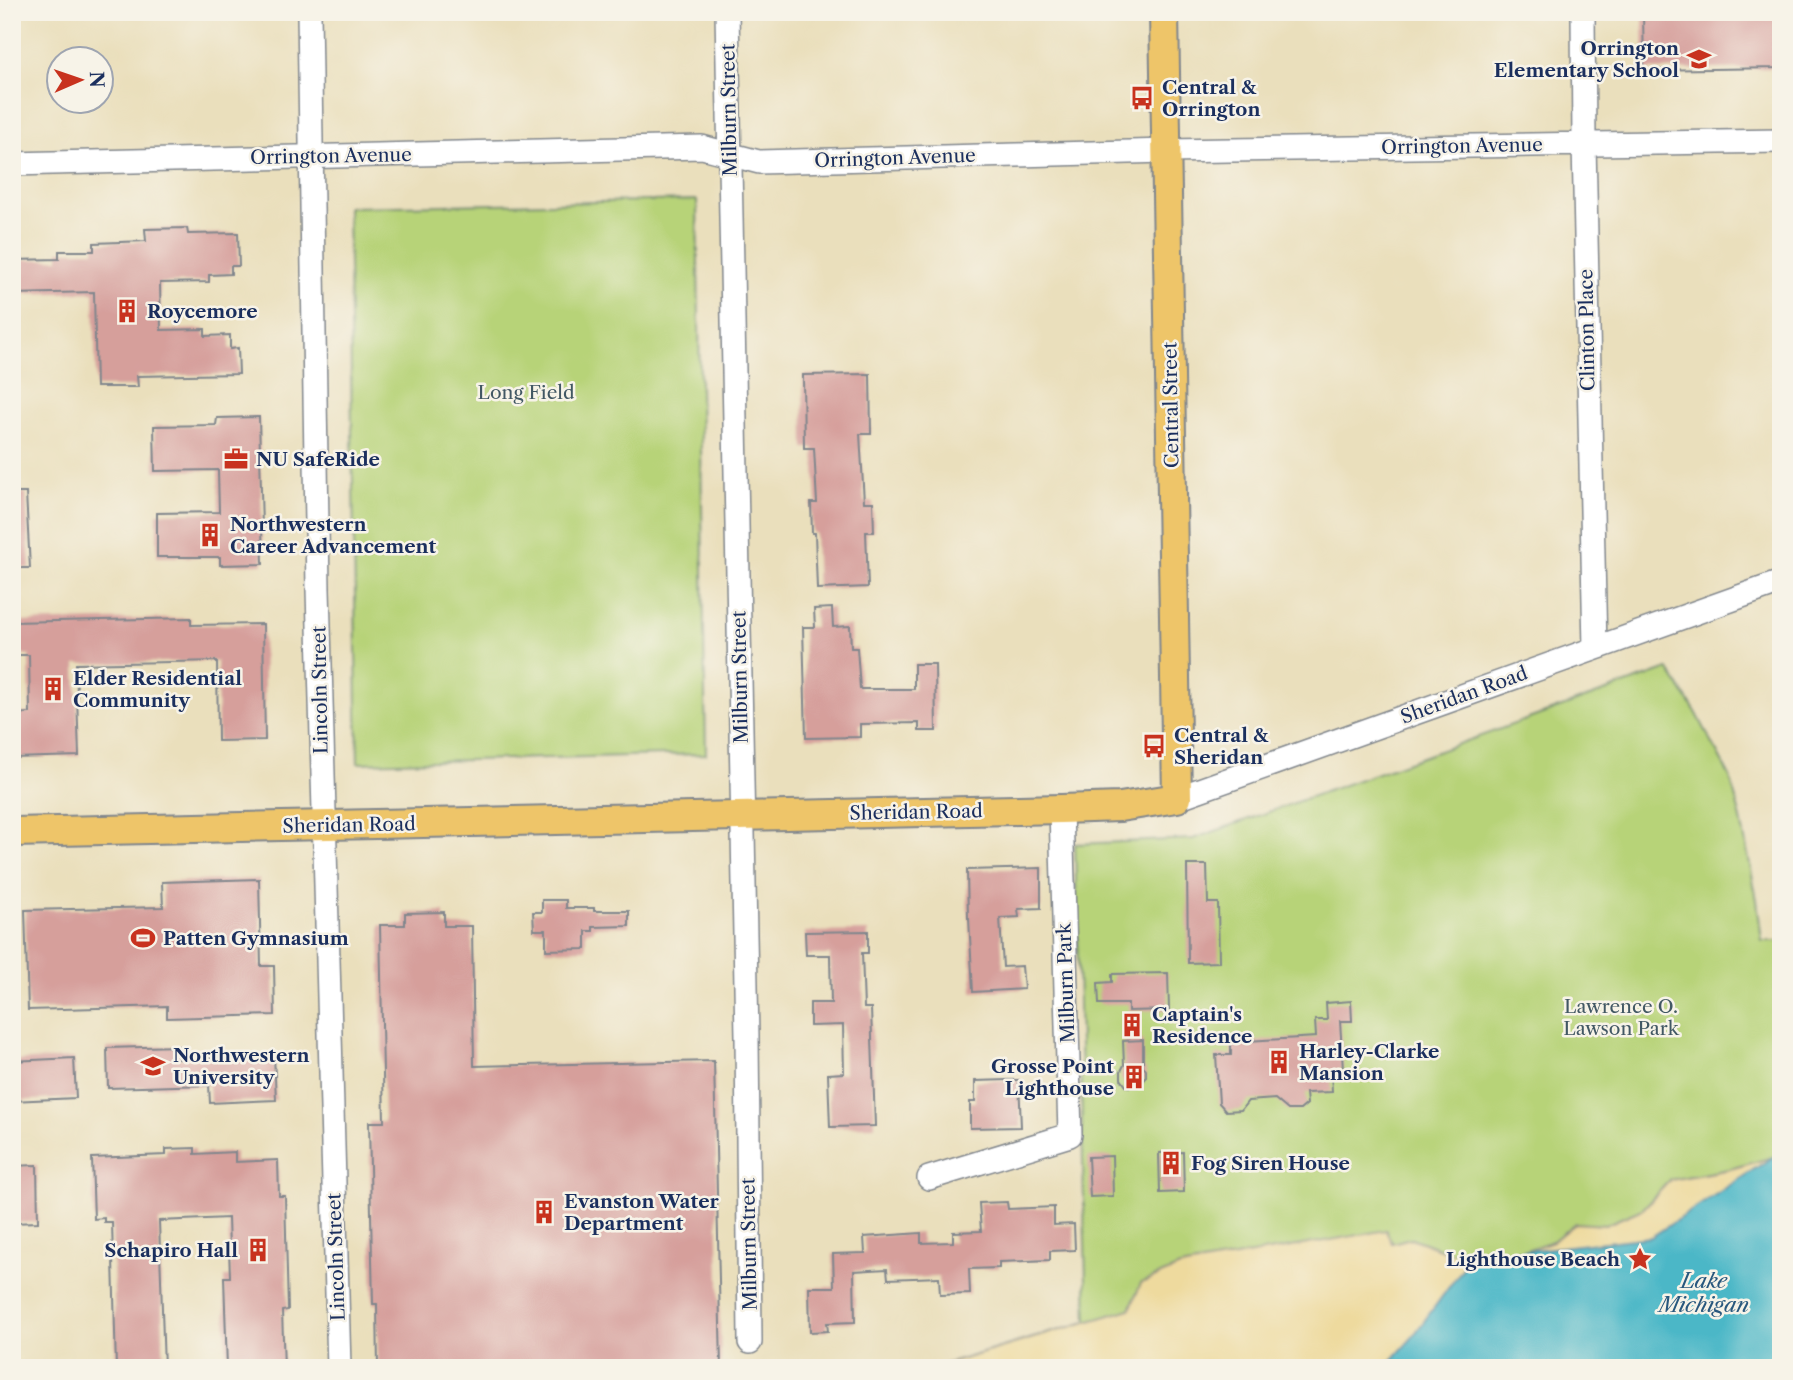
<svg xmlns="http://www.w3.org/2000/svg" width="1793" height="1380" viewBox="0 0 1793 1380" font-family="'Libre Caslon Text',serif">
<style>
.green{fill:#b7d378;stroke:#69816b;stroke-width:2}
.sand{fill:#eeda9e;stroke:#84847e;stroke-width:2}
.water{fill:#4bb7c7;stroke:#337392;stroke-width:2}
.building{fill:#d69f9b}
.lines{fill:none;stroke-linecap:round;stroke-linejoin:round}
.minor-casing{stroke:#82878d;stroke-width:26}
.major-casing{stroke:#82878d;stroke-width:32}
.minor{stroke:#fff;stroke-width:23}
.major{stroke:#eec569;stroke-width:28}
.labels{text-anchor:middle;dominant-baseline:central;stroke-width:5;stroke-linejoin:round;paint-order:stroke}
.poi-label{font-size:19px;font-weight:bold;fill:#1b2f5e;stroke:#f7f3e8;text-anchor:start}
.street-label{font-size:19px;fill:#1b2f5e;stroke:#f7f3e8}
.park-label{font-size:19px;fill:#425864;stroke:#f7f3e8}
.water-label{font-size:21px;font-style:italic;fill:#29587e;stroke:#f7f3e8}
</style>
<rect width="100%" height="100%" fill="#f7f3e8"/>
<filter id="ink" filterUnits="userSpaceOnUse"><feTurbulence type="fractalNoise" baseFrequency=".0143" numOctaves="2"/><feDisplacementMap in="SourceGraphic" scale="14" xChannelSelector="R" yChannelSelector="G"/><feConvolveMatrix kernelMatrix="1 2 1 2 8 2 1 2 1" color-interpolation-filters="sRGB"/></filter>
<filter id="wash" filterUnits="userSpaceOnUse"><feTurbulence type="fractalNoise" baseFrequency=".00686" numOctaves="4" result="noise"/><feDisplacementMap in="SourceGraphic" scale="28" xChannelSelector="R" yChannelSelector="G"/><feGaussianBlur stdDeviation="1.57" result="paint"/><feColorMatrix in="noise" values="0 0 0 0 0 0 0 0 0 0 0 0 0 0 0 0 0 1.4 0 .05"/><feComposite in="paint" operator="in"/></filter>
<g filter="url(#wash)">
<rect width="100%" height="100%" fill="#eadfbc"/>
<!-- green -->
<path class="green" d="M697 200 706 754 358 763 348 207Z
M1668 669 1696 712 1730 777 1740 815 1757 900 1762 941H1781V1155L1730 1169 1670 1180 1643 1209 1605 1225 1575 1224 1553 1241 1492 1262 1448 1252 1411 1238 933 1368 1087 1322 1075 844 1193 839Z"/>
<!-- sand -->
<path class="sand" d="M1781 1155 1686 1368H933L1130 1309 1141 1283 1180 1267 1386 1230 1392 1243 1411 1238 1448 1252 1492 1262 1553 1241 1575 1223 1605 1225 1643 1209 1670 1180 1730 1169Z"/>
<!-- water -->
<path class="water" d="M1781 1155V1368H1385L1411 1339 1471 1257 1651 1237 1773 1157Z"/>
<g id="blocks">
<!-- building -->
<path class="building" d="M1643 12H1781V68L1644 70Z
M187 228 188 234 238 233 239 266H231V274L209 275V282L160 283 161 330 205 329V336L230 335V349L238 348 239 374 137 376 138 387H96L94 292 12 294V260L59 259V251H94V243L146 241 145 229Z
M870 374 871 434H860L864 502H873L874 532H866L868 587 817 589 815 533H812L811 503H817L814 448H804L803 375Z
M259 417 263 564 220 565V557H157V513L219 512 218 470 155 471 154 426 216 425 217 418Z
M12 493H26L30 568H12Z
M832 608 833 627 850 626 851 648H857L860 689H914V664H935L936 731H919V723L860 724V737L806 738 803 627H815L814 609Z
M191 618V625L263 624 265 740 218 741 217 661 76 664 79 756 12 758V714L30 713 29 655H12V622Z
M1187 865H1207L1208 903H1218L1219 962 1188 963Z
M1041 868V908L1018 909 1019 917 1000 918 1003 967 1022 966 1024 989 973 992 969 918H968L967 870Z
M259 879 261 966H274L275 1015 167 1018V1006L28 1010 25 910 163 907 162 882Z
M542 900H566V908H594V911H629V926L593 927V931H586V949L546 950V930H534L533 912H542Z
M444 912V926H472L474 1066 714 1061 721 1368H378L377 1304H373L369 1122H384L380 925H405V913Z
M868 931V953H862L864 1008H871L875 1126 830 1127 828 1074 844 1073 843 1025 810 1026V1003H831L830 955H806L805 932Z
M1168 973 1169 1010 1128 1011V1004H1099L1098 983 1112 982V974Z
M1351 1001 1352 1021H1340L1343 1069 1331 1070 1332 1092 1306 1093 1307 1104 1300 1110H1288L1275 1099 1248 1101 1241 1110 1226 1111 1219 1103 1216 1055H1231V1042L1316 1037 1315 1020H1327L1326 1003Z
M1143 1040V1066L1146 1070V1078L1138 1087H1130L1126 1086 1121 1079V1071L1124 1065 1123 1041Z
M179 1046V1059L274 1055 276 1100 210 1103 209 1085 108 1088 107 1048Z
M74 1058 76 1098 12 1101V1061Z
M1009 1080H1019L1021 1127 970 1128V1102H975V1081Z
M195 1148V1154L235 1152V1162L278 1160 279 1196H285L288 1310 282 1311 284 1368H227L224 1277H230L228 1218 159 1221 164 1368H116L112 1222H104V1218L94 1219 92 1158 166 1155V1149Z
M1183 1152 1184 1192 1160 1193 1159 1153Z
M1112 1156 1113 1196 1090 1197 1088 1157Z
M37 1165 38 1222 12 1223V1166Z
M1007 1202 1008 1209 1054 1207V1225L1074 1224 1075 1250 1050 1251V1260L999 1262V1268L969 1269 970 1294 940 1295 939 1277 888 1279 887 1269 854 1271 855 1322 827 1323 828 1331 810 1332 809 1287H834L833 1254 865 1253 864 1237 921 1233V1243L953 1242V1232L981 1231 979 1203Z"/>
</g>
</g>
<g filter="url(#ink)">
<use href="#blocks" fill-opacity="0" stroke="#82878d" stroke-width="2"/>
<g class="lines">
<!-- minor casing -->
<g class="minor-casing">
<path id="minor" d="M309 12 318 589 339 1368
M727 12 747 1037 750 1342
M1583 12 1584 144 1595 648
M12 164 702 147 759 162 1167 151 1781 141
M1177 798 1781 582
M929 1178 1070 1135 1061 809"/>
</g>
<!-- major casing -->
<g class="major-casing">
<path id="major" d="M12 832 1061 809 1120 807 1177 798 1164 12"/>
</g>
<!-- minor -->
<use href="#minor" class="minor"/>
<!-- major -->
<use href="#major" class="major"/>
</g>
</g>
<!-- icons -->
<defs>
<g id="school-bare" transform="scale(1.89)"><path d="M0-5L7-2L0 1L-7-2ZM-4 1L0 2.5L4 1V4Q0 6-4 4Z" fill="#c8321e" stroke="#f7f3e8" stroke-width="2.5" paint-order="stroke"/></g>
<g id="bus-bare" transform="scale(1.89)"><path d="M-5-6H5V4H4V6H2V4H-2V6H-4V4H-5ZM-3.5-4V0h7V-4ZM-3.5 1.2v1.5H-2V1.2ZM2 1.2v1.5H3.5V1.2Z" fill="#c8321e" stroke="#f7f3e8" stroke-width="2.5" paint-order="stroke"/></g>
<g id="building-bare" transform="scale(1.89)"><path d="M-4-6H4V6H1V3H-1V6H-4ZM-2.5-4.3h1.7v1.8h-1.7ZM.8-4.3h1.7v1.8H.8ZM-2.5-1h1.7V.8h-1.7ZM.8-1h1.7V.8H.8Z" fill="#c8321e" stroke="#f7f3e8" stroke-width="2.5" paint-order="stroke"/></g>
<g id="office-bare" transform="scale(1.89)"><path d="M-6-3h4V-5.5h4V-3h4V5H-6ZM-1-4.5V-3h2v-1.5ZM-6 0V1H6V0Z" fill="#c8321e" stroke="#f7f3e8" stroke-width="2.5" paint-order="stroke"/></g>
<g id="stadium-bare" transform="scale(1.89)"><path d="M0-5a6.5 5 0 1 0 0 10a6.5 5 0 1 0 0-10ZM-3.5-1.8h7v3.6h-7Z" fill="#c8321e" stroke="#f7f3e8" stroke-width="2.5" paint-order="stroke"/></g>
<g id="university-bare" transform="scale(1.89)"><path d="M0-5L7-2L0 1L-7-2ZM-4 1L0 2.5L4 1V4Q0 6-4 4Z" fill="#c8321e" stroke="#f7f3e8" stroke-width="2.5" paint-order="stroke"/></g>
<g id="sight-bare" transform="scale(1.89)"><path d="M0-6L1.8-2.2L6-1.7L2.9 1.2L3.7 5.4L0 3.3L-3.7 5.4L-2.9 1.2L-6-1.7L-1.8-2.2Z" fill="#c8321e" stroke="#f7f3e8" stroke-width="2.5" paint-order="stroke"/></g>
</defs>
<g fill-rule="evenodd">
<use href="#school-bare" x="1699" y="59"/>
<use href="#bus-bare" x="1142" y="98"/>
<use href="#building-bare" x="127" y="311"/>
<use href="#office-bare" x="236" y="459"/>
<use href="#building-bare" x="210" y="535"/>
<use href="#building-bare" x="53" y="689"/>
<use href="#bus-bare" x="1154" y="746"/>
<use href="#stadium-bare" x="143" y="938"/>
<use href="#building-bare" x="1132" y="1025"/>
<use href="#building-bare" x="1279" y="1062"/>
<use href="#university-bare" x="153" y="1066"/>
<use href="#building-bare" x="1134" y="1077"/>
<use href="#building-bare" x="1171" y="1163"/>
<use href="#building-bare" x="544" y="1212"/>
<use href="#building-bare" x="258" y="1250"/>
<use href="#sight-bare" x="1640" y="1259"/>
</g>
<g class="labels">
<!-- poi labels -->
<g class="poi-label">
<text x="1679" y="48" text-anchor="end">Orrington<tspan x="1679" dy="22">Elementary School</tspan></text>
<text x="1162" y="87">Central &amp;<tspan x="1162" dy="22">Orrington</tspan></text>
<text x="147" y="311">Roycemore</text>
<text x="256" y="459">NU SafeRide</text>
<text x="230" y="524">Northwestern<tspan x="230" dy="22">Career Advancement</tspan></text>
<text x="73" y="678">Elder Residential<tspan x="73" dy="22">Community</tspan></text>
<text x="1174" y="735">Central &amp;<tspan x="1174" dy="22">Sheridan</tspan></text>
<text x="163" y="938">Patten Gymnasium</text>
<text x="1152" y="1014">Captain's<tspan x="1152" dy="22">Residence</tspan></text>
<text x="1299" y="1051">Harley-Clarke<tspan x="1299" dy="22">Mansion</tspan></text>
<text x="173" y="1055">Northwestern<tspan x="173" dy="22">University</tspan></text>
<text x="1114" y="1066" text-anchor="end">Grosse Point<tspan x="1114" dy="22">Lighthouse</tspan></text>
<text x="1191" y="1163">Fog Siren House</text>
<text x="564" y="1201">Evanston Water<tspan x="564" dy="22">Department</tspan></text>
<text x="238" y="1250" text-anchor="end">Schapiro Hall</text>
<text x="1620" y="1259" text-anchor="end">Lighthouse Beach</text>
</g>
<!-- street labels -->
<g class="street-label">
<text transform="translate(729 110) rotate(-91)">Milburn Street</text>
<text transform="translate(1462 146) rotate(-1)">Orrington Avenue</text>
<text transform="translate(331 156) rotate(-1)">Orrington Avenue</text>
<text transform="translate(895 158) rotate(-2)">Orrington Avenue</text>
<text transform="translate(1587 330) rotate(-91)">Clinton Place</text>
<text transform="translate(1171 405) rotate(-91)">Central Street</text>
<text transform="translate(740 677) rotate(-91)">Milburn Street</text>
<text transform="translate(320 690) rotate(-91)">Lincoln Street</text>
<text transform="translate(1464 695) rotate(-20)">Sheridan Road</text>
<text transform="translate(916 812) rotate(-1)">Sheridan Road</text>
<text transform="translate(349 825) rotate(-1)">Sheridan Road</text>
<text transform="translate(1066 983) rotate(-92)">Milburn Park</text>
<text transform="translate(749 1244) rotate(-91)">Milburn Street</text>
<text transform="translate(336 1257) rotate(-92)">Lincoln Street</text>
</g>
<!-- park labels -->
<g class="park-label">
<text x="526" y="392">Long Field</text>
<text x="1621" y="1006">Lawrence O.<tspan x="1621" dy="22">Lawson Park</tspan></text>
</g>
<!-- water labels -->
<g class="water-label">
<text x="1704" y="1280">Lake<tspan x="1704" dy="24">Michigan</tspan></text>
</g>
</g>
<!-- margin -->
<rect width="1793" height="1380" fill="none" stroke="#f7f3e8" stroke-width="42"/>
<!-- north arrow -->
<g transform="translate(80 80) rotate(88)"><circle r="33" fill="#f7f3e8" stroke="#9fa5b1" stroke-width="2"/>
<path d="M0-5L12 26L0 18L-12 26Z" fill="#c8321e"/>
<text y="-10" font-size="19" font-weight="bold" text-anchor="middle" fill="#1b2f5e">N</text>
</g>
</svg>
